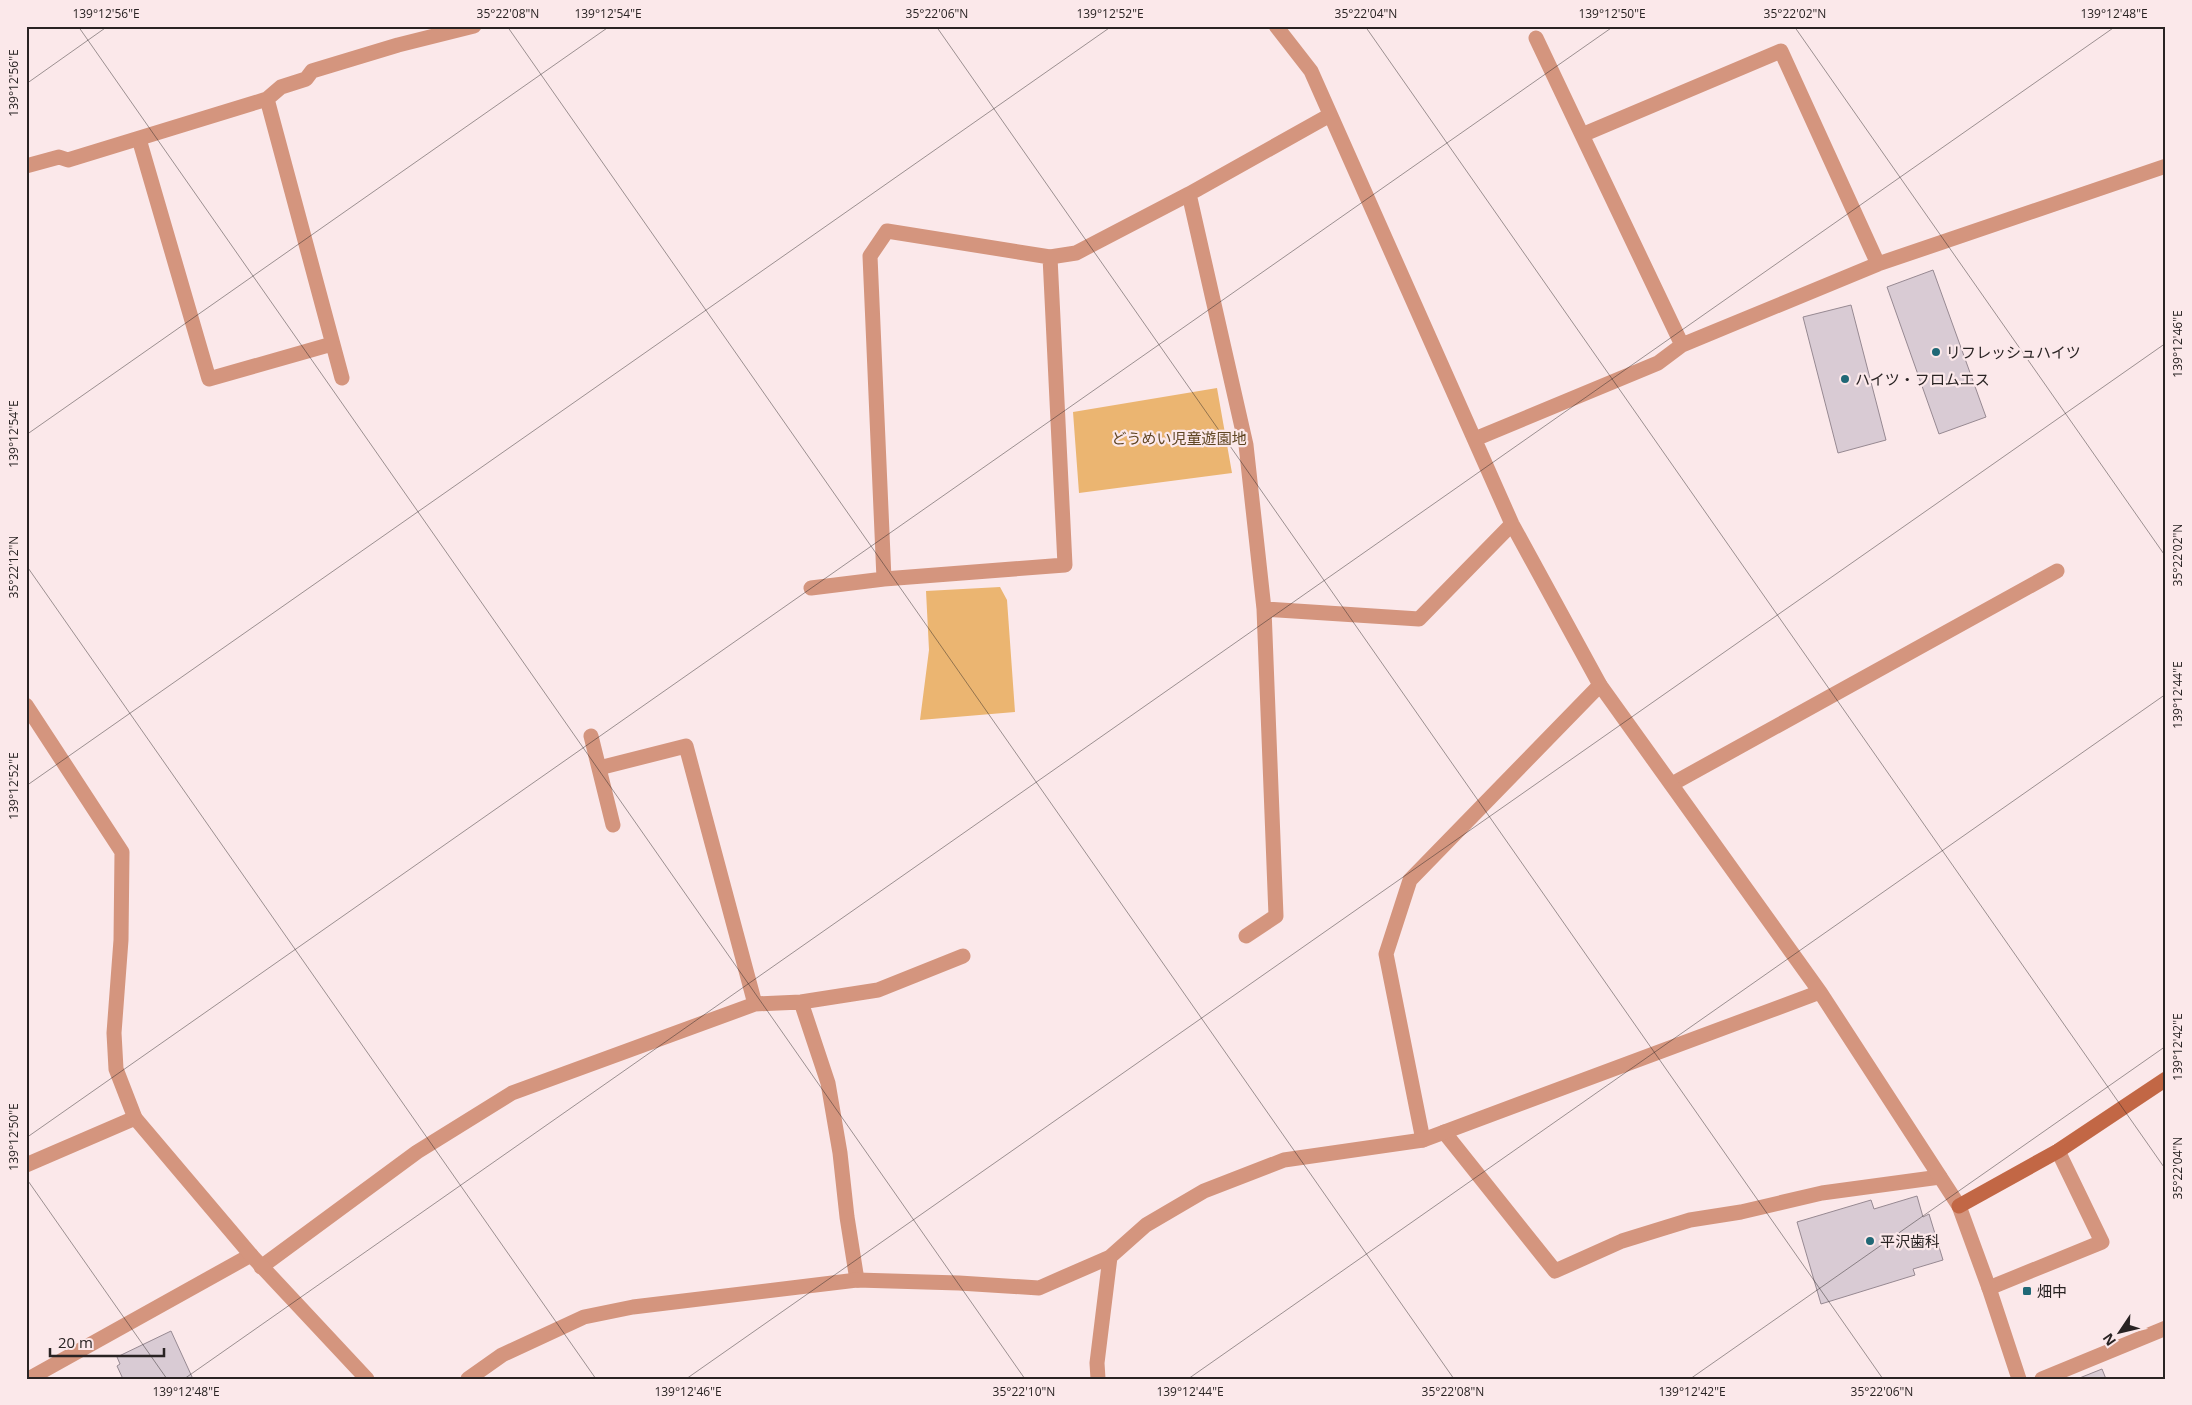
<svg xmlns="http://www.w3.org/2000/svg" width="2192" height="1405" viewBox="0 0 2192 1405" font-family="'Open Sans','Noto Sans JP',sans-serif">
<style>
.green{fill:#ebb571}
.building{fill:#d9cbd4;stroke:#978992}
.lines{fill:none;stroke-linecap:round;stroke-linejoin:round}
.lane{stroke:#d4957e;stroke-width:15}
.street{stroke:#d4957e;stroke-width:15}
.secondary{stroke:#c26745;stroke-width:15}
.ticks{fill:none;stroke:#292323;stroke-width:1;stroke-opacity:0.45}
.poi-dot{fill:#206876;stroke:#fbe8ea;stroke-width:2}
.labels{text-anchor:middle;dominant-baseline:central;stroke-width:4.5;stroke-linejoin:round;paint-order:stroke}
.poi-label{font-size:15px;fill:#292323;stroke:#fbe8ea;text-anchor:start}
.park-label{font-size:15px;fill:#5f4522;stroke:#fbe8ea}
.neatline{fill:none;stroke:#292323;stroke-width:2}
.ticks-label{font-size:12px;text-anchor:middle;fill:#292323}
</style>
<rect width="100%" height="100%" fill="#fbe8ea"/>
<!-- green -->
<path class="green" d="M1217 388 1232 473 1079 493 1073 412Z
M1000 587 1007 600 1015 712 920 720 929 650 926 591Z"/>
<!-- building -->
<path class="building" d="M1933 270 1986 417 1939 434 1887 287Z
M1851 305 1886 440 1838 453 1803 317Z
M1917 1196 1923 1217 1929 1214 1943 1260 1913 1269 1915 1275 1821 1304 1797 1222 1871 1200 1874 1209Z
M171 1331 193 1379H123L117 1366 120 1364 117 1357Z
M2102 1369 2106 1379H2077Z"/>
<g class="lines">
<!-- lane -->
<path class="lane" d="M267 99 342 378
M139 139 209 379 332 344
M26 166 59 157 68 160 267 99 281 87 306 79 312 71 398 45 474 26
M591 736 613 825
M599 768 686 746 755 1004
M1672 784 2057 571
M801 1002 828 1083 840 1153 847 1217 857 1280
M1444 1132 1555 1271 1622 1241 1690 1220 1741 1212 1822 1193 1940 1177
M1423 1140 1386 954 1410 880 1600 685
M26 1165 135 1118
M261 1267 417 1152 512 1093 755 1004 801 1002 878 990 963 956
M1989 1288 2102 1242 2058 1151
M32 1377 251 1255
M2042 1379 2166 1328"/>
<!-- street -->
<path class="street" d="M1276 26 1311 71 1512 524 1600 685 1820 992 1959 1206 1989 1288 2019 1379
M1536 38 1582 135
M1189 194 1246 445 1264 609 1276 916 1246 936
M1682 345 1582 135 1781 51 1878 264
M1475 439 1658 363 1682 345 1878 264 2166 166
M884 579 870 256 887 231 1050 257
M811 588 884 579 1065 565 1050 257 1076 253 1189 194 1330 115
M1264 609 1419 619 1512 524
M26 705 122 852 121 940 114 1033 116 1069 135 1118 251 1255 367 1379
M468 1379 502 1355 584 1317 633 1307 857 1280 959 1283 1039 1288 1110 1257 1146 1225 1204 1191 1284 1160 1423 1140 1820 992
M1098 1379 1097 1363 1110 1257"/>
<!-- secondary -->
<path class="secondary" d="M1959 1206 2058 1151 2166 1079"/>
</g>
<!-- ticks -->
<path class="ticks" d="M78 26 1025 1379M507 26 1454 1379M936 26 1883 1379M1365 26 2166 1170M1794 26 2166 557M26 84 108 26M26 435 610 26M26 565 596 1379M26 786 1112 26M26 1138 1614 26M26 1178 167 1379M184 1379 2116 26M686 1379 2166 343M1188 1379 2166 694M1690 1379 2166 1046"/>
<!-- markers -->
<g class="poi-dot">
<circle cx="1936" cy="352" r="5"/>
<circle cx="1845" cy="379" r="5"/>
<circle cx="1870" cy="1241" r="5"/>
<rect x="2022" y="1286" width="10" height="10" rx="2.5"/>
</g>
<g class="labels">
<!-- poi labels -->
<g class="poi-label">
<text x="1946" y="352">リフレッシュハイツ</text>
<text x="1855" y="379">ハイツ・フロムエス</text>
<text x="1880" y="1241">平沢歯科</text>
<text x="2037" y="1291">畑中</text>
</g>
<!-- park labels -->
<g class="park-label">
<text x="1179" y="438">どうめい児童遊園地</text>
</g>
</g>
<!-- border -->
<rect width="2192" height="1405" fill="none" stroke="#fbe8ea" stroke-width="55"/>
<!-- north arrow -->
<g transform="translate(2120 1332) rotate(235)" stroke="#fbe8ea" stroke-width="4" paint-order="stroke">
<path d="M0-4L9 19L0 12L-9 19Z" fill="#292323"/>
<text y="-8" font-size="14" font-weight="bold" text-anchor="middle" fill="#292323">N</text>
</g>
<!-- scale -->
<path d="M50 1348v8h114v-8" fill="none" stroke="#292323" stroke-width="2.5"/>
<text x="58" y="1348" font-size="15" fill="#292323" stroke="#fbe8ea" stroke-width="4" paint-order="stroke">20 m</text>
<rect x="28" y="28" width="2136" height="1350" class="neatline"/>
<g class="ticks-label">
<text x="106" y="18">139°12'56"E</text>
<text x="508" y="18">35°22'08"N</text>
<text x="608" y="18">139°12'54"E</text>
<text x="937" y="18">35°22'06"N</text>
<text x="1110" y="18">139°12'52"E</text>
<text x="1366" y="18">35°22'04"N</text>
<text x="1612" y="18">139°12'50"E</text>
<text x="1795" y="18">35°22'02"N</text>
<text x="2114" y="18">139°12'48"E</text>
<text transform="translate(14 83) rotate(-90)" y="4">139°12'56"E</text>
<text transform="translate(2178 344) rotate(-90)" y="4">139°12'46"E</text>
<text transform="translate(14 434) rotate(-90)" y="4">139°12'54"E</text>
<text transform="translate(2178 555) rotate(-90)" y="4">35°22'02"N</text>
<text transform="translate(14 567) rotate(-90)" y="4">35°22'12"N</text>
<text transform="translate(2178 695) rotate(-90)" y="4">139°12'44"E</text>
<text transform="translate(14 786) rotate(-90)" y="4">139°12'52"E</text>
<text transform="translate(2178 1047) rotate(-90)" y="4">139°12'42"E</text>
<text transform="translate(14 1137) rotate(-90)" y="4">139°12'50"E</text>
<text transform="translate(2178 1168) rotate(-90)" y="4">35°22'04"N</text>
<text x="186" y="1396">139°12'48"E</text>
<text x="688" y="1396">139°12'46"E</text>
<text x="1024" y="1396">35°22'10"N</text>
<text x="1190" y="1396">139°12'44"E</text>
<text x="1453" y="1396">35°22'08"N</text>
<text x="1692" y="1396">139°12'42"E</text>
<text x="1882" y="1396">35°22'06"N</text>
</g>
</svg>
